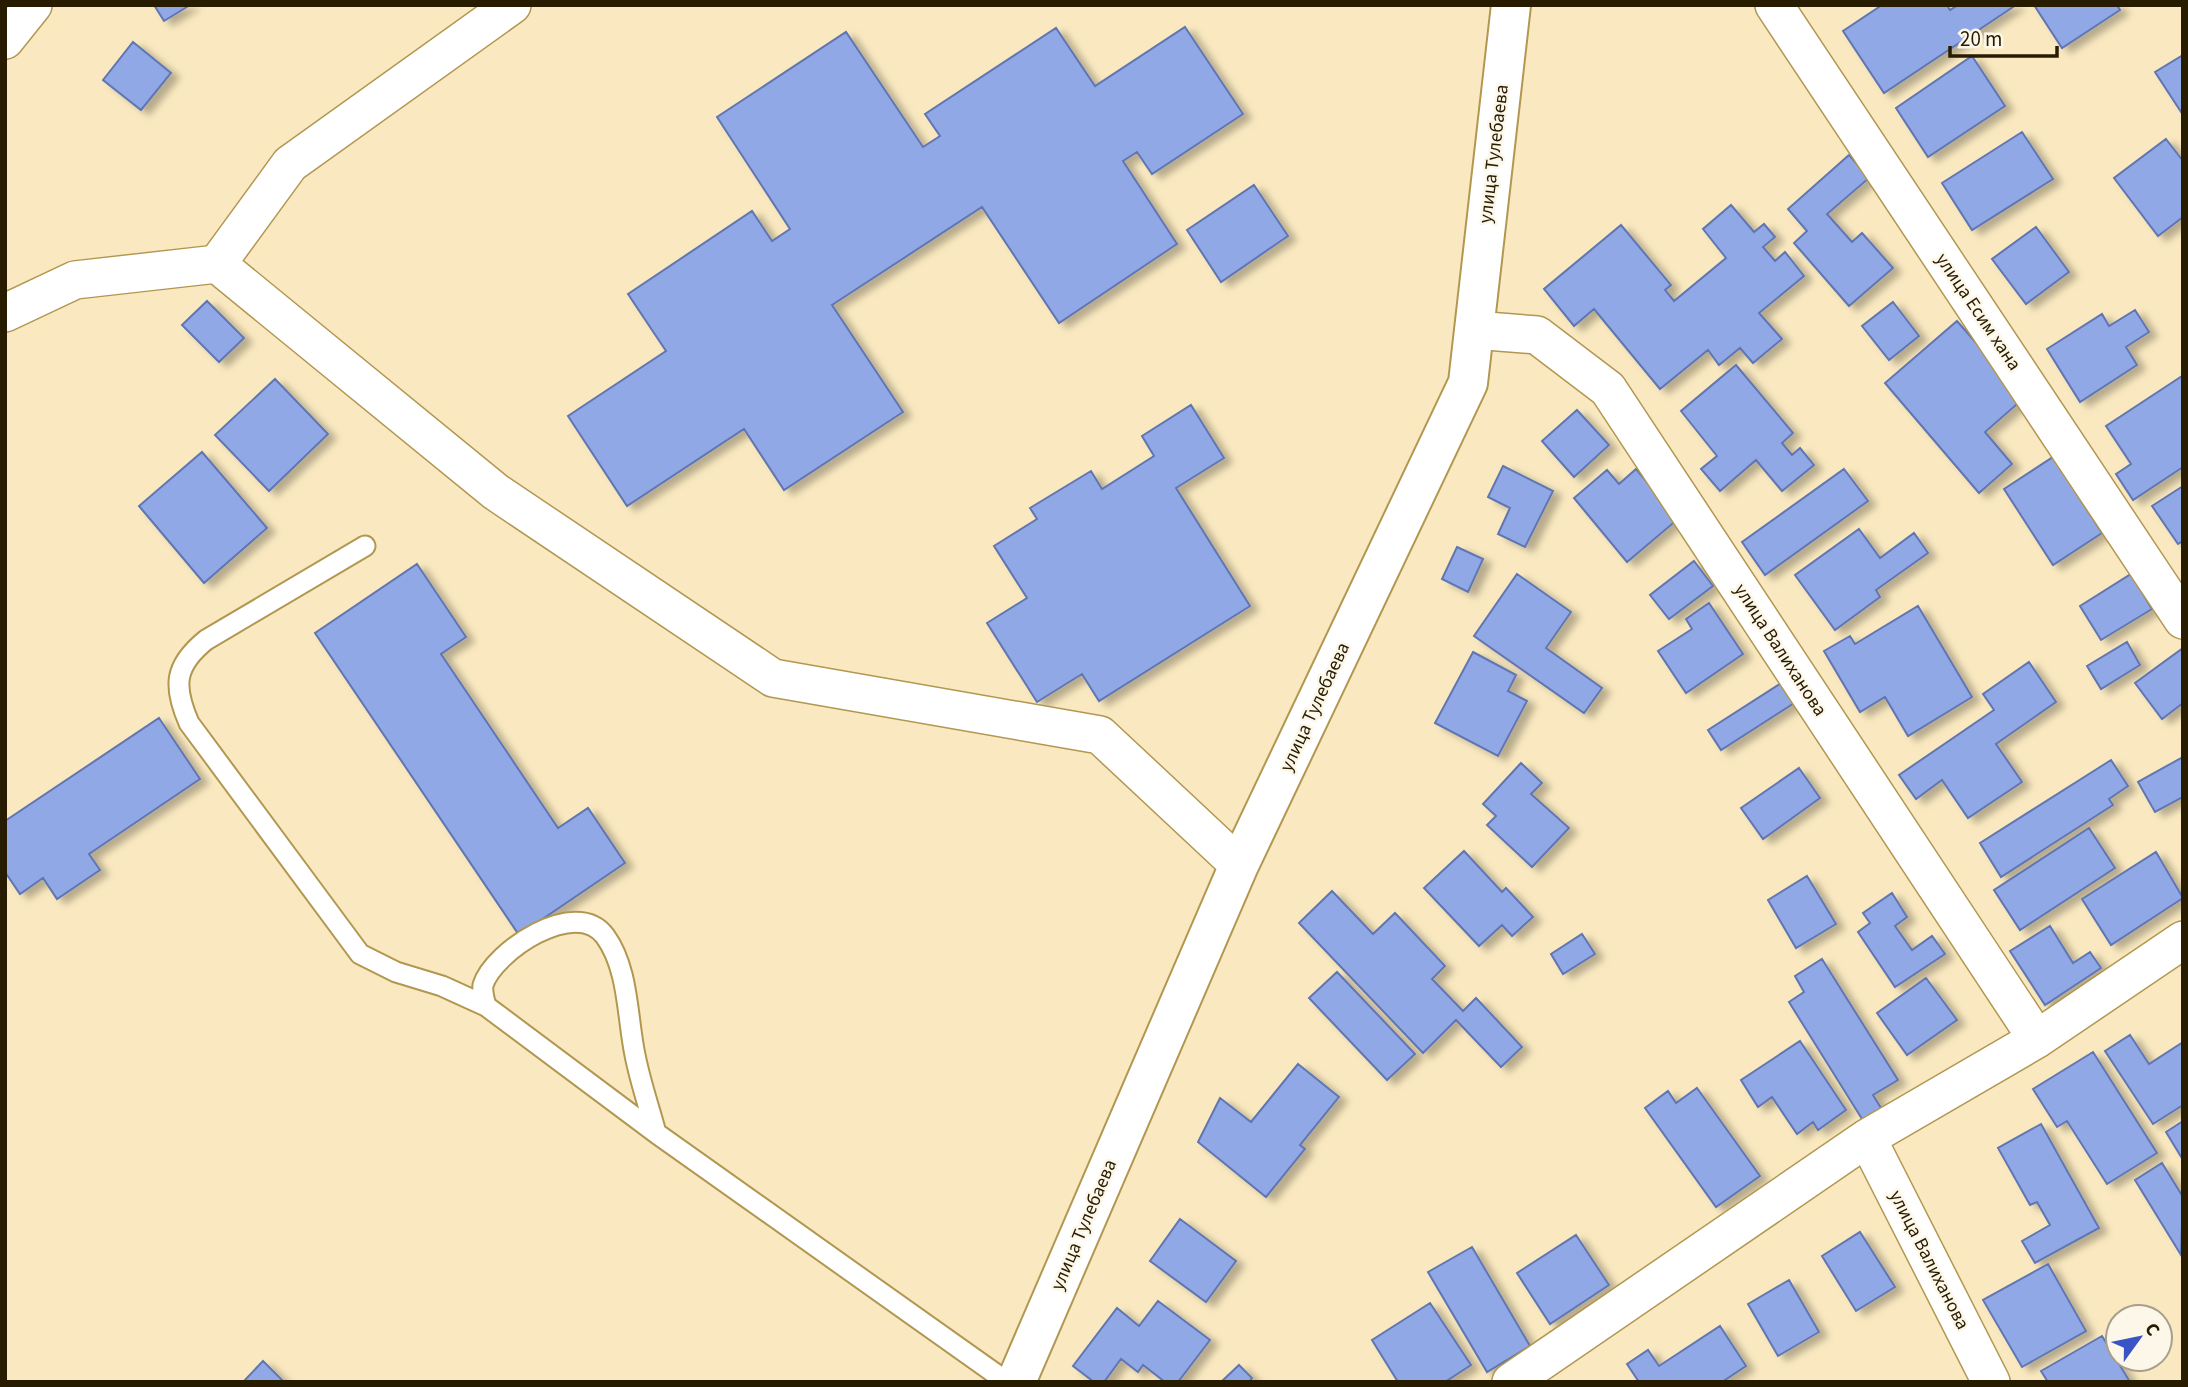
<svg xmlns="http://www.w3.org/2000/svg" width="2188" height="1387" viewBox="0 0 2188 1387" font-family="'Source Sans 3',sans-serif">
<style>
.building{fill:#91a8e7;stroke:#6176b2;stroke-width:2;filter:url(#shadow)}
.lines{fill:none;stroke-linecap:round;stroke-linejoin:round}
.service-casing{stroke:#b29751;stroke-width:23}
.minor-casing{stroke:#b29751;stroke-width:40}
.tertiary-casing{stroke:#b29751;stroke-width:42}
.service{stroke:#fff;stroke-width:19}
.minor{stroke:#fff;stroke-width:37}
.tertiary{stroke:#fff;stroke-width:38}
.labels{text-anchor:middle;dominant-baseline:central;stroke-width:5;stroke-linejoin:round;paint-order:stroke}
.street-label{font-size:19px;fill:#271c00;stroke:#fdf7ea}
</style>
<defs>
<filter id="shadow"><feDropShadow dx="8" dy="4.5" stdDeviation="3.5" flood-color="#0004"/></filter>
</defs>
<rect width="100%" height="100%" fill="#fae9c0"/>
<!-- building -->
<path class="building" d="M154 5H190L164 21Z
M1882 5H1947L1950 10 1958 5H2016L1884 93 1843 31Z
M2034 5H2117L2120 10 2062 48Z
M1185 27 1243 114 1152 174 1137 152 1123 161 1177 244 1059 323 982 207 832 305 903 412 784 490 744 429 627 506 568 416 666 351 628 294 752 211 772 241 790 229 717 117 846 32 923 147 940 136 925 114 1056 28 1095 86Z
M133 42 171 73 141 110 103 80Z
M2183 55V115L2155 72Z
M1972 56 2005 106 1928 157 1896 108Z
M2022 132 2053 179 1972 230 1942 183Z
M2166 139 2183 161V217L2158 236 2114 178Z
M1849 155 1869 178 1827 214 1852 242 1862 233 1893 268 1849 306 1794 243 1807 231 1788 209Z
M1254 185 1288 236 1221 282 1187 230Z
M1731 205 1754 232 1764 224 1775 237 1763 247 1775 261 1785 252 1804 276 1759 313 1782 339 1753 363 1740 348 1719 365 1708 350 1660 389 1594 309 1574 326 1544 289 1621 225 1671 285 1665 290 1674 301 1726 258 1703 229Z
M2036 227 2069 272 2026 304 1992 259Z
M207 301 244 338 219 362 182 325Z
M1893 302 1919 336 1889 360 1862 326Z
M2135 310 2149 332 2126 347 2137 365 2080 402 2047 349 2102 314 2109 326Z
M1957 321 2024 398 1985 432 2012 464 1979 493 1885 383Z
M1736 365 1793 433 1782 443 1792 455 1800 448 1814 465 1782 491 1756 460 1720 491 1701 469 1717 456 1681 411Z
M2182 376 2183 467 2133 500 2116 474 2131 464 2106 426Z
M275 379 328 434 269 491 215 435Z
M1191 405 1224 458 1176 488 1250 606 1099 701 1082 674 1037 702 987 623 1027 598 994 546 1037 519 1030 508 1091 471 1102 489 1154 456 1142 436Z
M1577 410 1609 445 1574 477 1542 441Z
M202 452 267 528 204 583 139 506Z
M2053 457 2102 533 2053 565 2004 489Z
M1503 466 1553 491 1525 547 1498 534 1510 508 1488 497Z
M1636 469 1678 519 1627 562 1574 498 1607 470 1619 484Z
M1844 469 1868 501 1765 575 1742 542Z
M2183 486V541L2178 544 2152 506Z
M1859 529 1880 558 1914 533 1928 553 1876 590 1880 597 1835 630 1795 575Z
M1457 547 1483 559 1468 592 1442 579Z
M1694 561 1713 586 1669 619 1650 595Z
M417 564 466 637 441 654 558 828 588 808 625 863 519 935 315 633Z
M1517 574 1571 612 1546 648 1602 688 1584 713 1474 636Z
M2131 574 2152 609 2101 640 2080 606Z
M1709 603 1743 654 1686 693 1658 651 1692 629 1686 619Z
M1918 606 1972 697 1908 736 1885 697 1860 712 1824 651 1850 636 1855 644Z
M2127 642 2140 665 2101 689 2087 666Z
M2183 648V703L2162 719 2135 683Z
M1473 652 1516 675 1508 691 1527 701 1498 756 1435 723Z
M2029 662 2056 702 1996 744 2022 782 1968 818 1942 780 1916 799 1899 775 1994 710 1983 694Z
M1786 680 1799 700 1721 750 1708 730Z
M159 718 200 779 89 854 100 870 57 899 43 878 20 894 5 872V821Z
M2183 757V797L2155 812 2138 782Z
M2111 760 2128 786 2109 799 2113 805 2001 877 1980 843Z
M1521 763 1542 783 1531 794 1569 828 1532 867 1487 825 1496 816 1483 804Z
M1799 768 1820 798 1763 839 1741 808Z
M2089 828 2115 868 2020 930 1994 890Z
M1464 851 1502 892 1506 888 1533 917 1512 936 1502 925 1479 946 1424 888Z
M2156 852 2183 898 2111 945 2082 899Z
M1807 876 1836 924 1796 948 1768 900Z
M1332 891 1373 934 1395 913 1445 966 1432 979 1463 1011 1476 998 1522 1047 1501 1067 1456 1020 1423 1053 1299 923Z
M1892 893 1907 917 1895 926 1912 950 1932 936 1945 954 1895 987 1858 932 1870 923 1863 913Z
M2050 926 2073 963 2090 952 2101 968 2045 1005 2010 951Z
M1582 934 1595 954 1563 974 1551 954Z
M1822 959 1898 1080 1873 1095 1886 1116 1867 1127 1789 1002 1804 992 1795 976Z
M1337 972 1415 1054 1387 1080 1309 998Z
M1926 978 1957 1020 1907 1055 1877 1013Z
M2130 1035 2149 1064 2183 1042V1105L2153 1124 2105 1051Z
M1800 1041 1846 1110 1818 1130 1813 1122 1797 1134 1772 1097 1758 1107 1741 1080Z
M2093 1052 2157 1153 2107 1184 2067 1121 2057 1127 2033 1089Z
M1298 1064 1339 1097 1300 1145 1305 1149 1266 1197 1198 1142 1220 1098 1251 1122Z
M1697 1088 1760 1176 1716 1207 1645 1108 1668 1091 1676 1103Z
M2183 1121V1160L2166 1132Z
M2041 1124 2099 1228 2035 1263 2022 1241 2050 1225 2037 1202 2030 1205 1998 1148Z
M2162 1163 2183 1197 2181 1255 2135 1180Z
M1180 1219 1236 1261 1206 1302 1150 1261Z
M1860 1232 1895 1287 1856 1311 1822 1256Z
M1576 1235 1609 1285 1550 1324 1517 1273Z
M1472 1247 1530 1346 1487 1372 1428 1272Z
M2048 1264 2086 1331 2022 1367 1983 1300Z
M1789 1280 1819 1332 1778 1356 1748 1304Z
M1158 1301 1210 1340 1178 1382H1165L1143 1365 1138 1372 1121 1359 1104 1382H1094L1073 1366 1117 1308 1139 1326Z
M1430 1303 1471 1365 1445 1382H1398L1372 1340Z
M1720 1326 1746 1366 1722 1382H1639L1627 1364 1648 1350 1659 1366Z
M2102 1336 2130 1382H2048L2041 1371Z
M263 1361 284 1382H243Z
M1239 1365 1252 1378 1249 1382H1221Z"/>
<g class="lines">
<!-- service casing -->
<g class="service-casing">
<path id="service" d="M365 546 206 640C174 666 173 686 189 723L360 954 396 972 442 986 486 1006 656 1133 1007 1382
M486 1006C484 999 482 991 483 985 493 952 576 896 605 936 629 969 627 1017 635 1055 640 1081 649 1107 656 1133"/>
</g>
<!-- minor casing -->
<g class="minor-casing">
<path id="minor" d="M512 5 290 164 217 264 496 492 773 678 1100 735 1239 865
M1774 5 2183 620
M5 40 33 5
M5 313 75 280 217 264
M1474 330 1537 335 1608 389 2037 1039
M1867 1138 1991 1382
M1511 1382 1867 1138 2037 1039 2183 940"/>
</g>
<!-- tertiary casing -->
<g class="tertiary-casing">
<path id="tertiary" d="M1016 1382 1239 865 1468 383 1511 5"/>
</g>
<!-- service -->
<use href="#service" class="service"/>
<!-- minor -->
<use href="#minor" class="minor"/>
<!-- tertiary -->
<use href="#tertiary" class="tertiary"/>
</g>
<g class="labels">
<!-- street labels -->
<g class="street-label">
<text transform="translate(1494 154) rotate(-83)">улица Тулебаева</text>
<text transform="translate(1978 312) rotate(56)">улица Есим хана</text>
<text transform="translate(1780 650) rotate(57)">улица Валиханова</text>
<text transform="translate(1315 707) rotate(-65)">улица Тулебаева</text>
<text transform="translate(1084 1225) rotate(-67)">улица Тулебаева</text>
<text transform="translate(1929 1260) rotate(63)">улица Валиханова</text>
</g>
</g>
<!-- border -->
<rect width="2188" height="1387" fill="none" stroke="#271c00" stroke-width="14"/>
<!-- north arrow -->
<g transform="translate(2139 1338) rotate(57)"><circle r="33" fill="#fdf7ea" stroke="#a79f8c" stroke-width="2"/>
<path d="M0-5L12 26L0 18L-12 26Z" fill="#3854c6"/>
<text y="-10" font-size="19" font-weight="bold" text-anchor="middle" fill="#271c00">С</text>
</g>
<!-- scale -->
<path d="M1950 46v10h107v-10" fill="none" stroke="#271c00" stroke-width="3.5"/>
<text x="1960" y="46" font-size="21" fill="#271c00" stroke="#fdf7ea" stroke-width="5" paint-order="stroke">20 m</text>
</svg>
